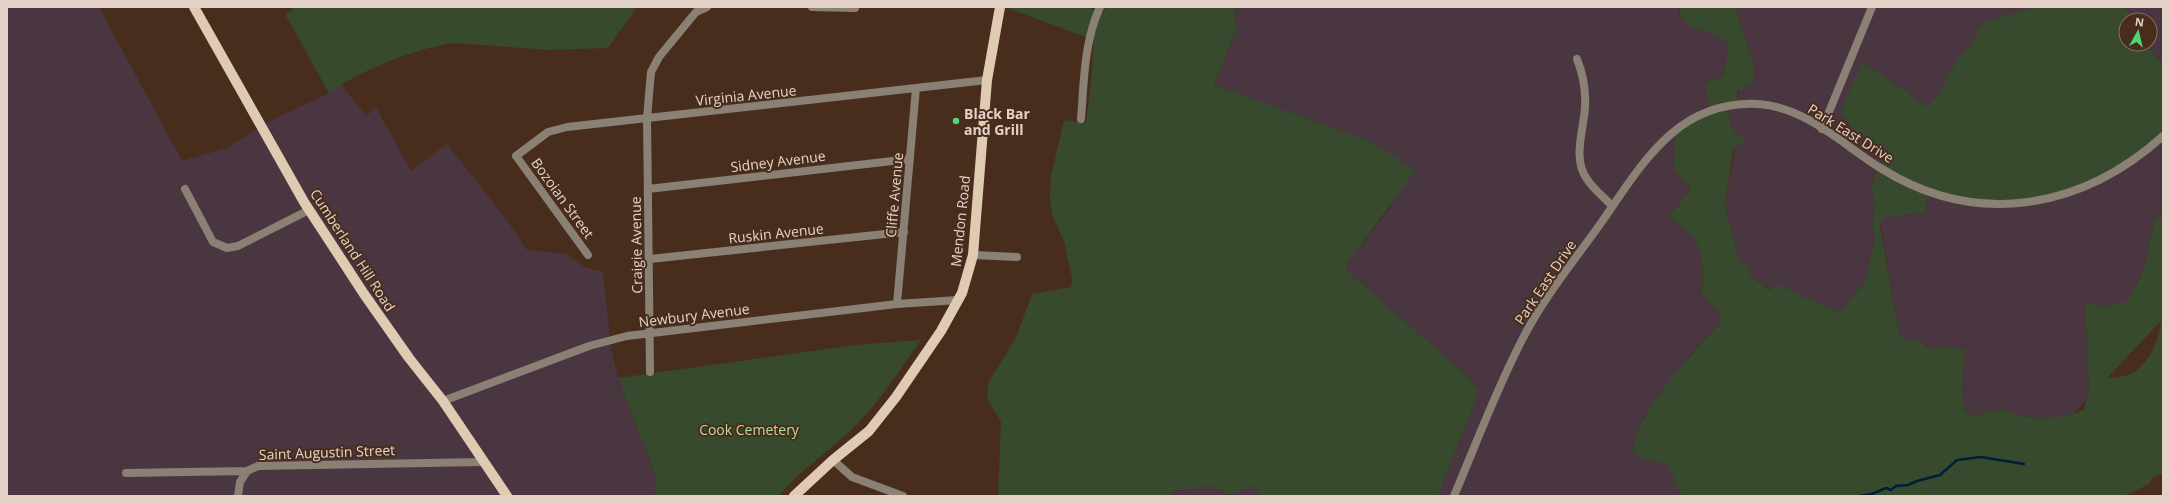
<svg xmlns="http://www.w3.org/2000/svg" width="2170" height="503" viewBox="0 0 2170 503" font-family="'Open Sans',sans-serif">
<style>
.commercial{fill:#493640}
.green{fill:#374a2d;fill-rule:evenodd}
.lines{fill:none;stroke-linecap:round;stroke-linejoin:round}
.stream{stroke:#021e36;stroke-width:2.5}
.minor{stroke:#8a8074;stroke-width:8}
.tertiary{stroke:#8a8074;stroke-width:8}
.primary{stroke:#dfcbb1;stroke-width:10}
.poi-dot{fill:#4dd676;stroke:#492d1c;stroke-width:1.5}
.labels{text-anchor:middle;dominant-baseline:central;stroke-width:4;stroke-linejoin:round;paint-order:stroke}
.street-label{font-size:14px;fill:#e4d2c8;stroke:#492d1c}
.poi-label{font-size:14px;font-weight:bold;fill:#e4d2c8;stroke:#492d1c;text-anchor:start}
.park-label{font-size:14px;fill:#b3df9c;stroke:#492d1c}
</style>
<rect width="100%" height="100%" fill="#492d1c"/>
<!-- commercial -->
<path class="commercial" d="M7 7H99L182 161 227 148 262 125 329 93 341 84 366 116 376 107 411 171 447 144 507 220 527 250 567 254 583 267 603 272 611 348 618 378 655 474 656 496H7Z
M1236 7H1679V16L1726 40 1729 45 1723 76 1706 84 1705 87 1710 109 1674 169 1691 189 1669 216 1695 240 1698 245 1702 260V295L1718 310 1722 320 1689 356 1645 415 1633 447 1638 457 1668 465 1682 496H1438L1479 391 1463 372 1347 271V264L1390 208 1368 140 1214 85 1232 39 1238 28 1233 15Z
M1735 7H2034L1986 22 1981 28 1970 46 1958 59 1938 95 1927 107 1869 66 1861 64 1846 122 1865 137 1886 149 1871 186 1875 206 1872 225 1875 239 1865 283 1838 313 1798 294 1771 290 1753 278 1739 257 1725 207 1735 146 1728 111 1754 67Z
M2124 7H2163V63L2155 56 2148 44H2150V20H2133Z
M2163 132V212L2159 215 2150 240 2145 265 2128 302 2105 307 2085 302 2089 388 2087 399 2072 415 2064 417 2042 419 2014 415 2002 409 1973 416 1965 411 1962 387 1965 349 1944 346 1933 349 1926 347 1922 342 1900 337 1880 222 1884 218 1925 212 1929 190Z
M1210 486 1230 495 1254 486 1261 496H1168L1174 491Z"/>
<!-- green -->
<path class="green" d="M291 7H637L608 48 550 50 455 43C420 46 357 72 329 93L285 14 293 10Z
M1010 7H1088L1103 13 1106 7H1236L1233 15 1238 28 1232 39 1214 85 1368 140 1416 170 1347 264V271L1463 372 1479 391 1438 496H1261L1254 486 1230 495 1210 486 1174 491 1168 496H998L1001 421 987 399 989 381 1016 338 1032 294 1071 287 1072 279 1064 241 1052 215 1050 198 1051 176 1064 120 1086 123 1091 82 1094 40 1010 9Z
M1679 7H1735L1754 67 1753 83 1737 92V104L1729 107C1727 116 1731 129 1737 136L1744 137 1745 142 1735 146 1733 150 1725 207 1739 257 1753 278 1770 290 1778 285 1838 312 1865 283 1875 239 1872 225 1875 206 1871 186 1886 149C1869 140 1849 130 1841 112L1861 64 1869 66 1927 107 1938 95 1958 59 1970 46 1980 28 1986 22 2034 7H2124L2133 20H2126V44H2148L2155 56 2163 63V132L2128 162 2093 182 2042 199 1969 200 1929 190 1925 212 1884 218 1881 222 1880 227 1900 337 1922 342 1926 347 1933 349 1944 346 1965 349 1962 387 1965 411 1973 416 2002 409C2028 422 2056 420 2084 410L2089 388 2085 302 2105 307 2128 301C2134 289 2141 277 2145 264 2149 250 2151 222 2163 212V473L2151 479 2149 484 2125 496H1682L1668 465 1637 457 1633 447C1641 406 1694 352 1722 320L1718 310 1702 295C1702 276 1705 257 1695 240L1669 216 1691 189 1674 169 1675 129 1710 109 1705 87 1706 84 1723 76 1729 45C1716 26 1680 35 1679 7ZM2161 321C2157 352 2141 380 2107 378Z
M921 340C899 371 879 403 851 430 828 452 800 470 779 496H656L655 474 618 378 855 345Z"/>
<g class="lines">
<!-- stream -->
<path class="stream" d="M1859 496 1872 494 1886 488 1891 490 1896 486 1908 485 1917 481 1940 475 1957 460 1981 457 2024 464"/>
<!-- minor -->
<path class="minor" d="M812 7 855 8
M1577 59C1583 74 1586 90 1585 107 1584 129 1572 159 1587 179 1593 189 1604 197 1612 206
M1081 119C1084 81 1084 42 1100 7
M1822 129 1872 7
M185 189 213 242 227 248 238 246 309 210
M648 189 910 159
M588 255 516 156 548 132 567 127 987 80
M973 255 1017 257
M650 259 904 232
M897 304 916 88
M650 372 647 118 651 72 659 57 696 12 707 7
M443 401 589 346 627 336 897 304 958 300
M833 460 852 477 903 496
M126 473 247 471 258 466 483 462
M238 496 240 482 247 471"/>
<!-- tertiary -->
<path class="tertiary" d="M1454 496C1476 444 1496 390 1522 340 1543 298 1574 261 1601 223 1641 166 1676 100 1758 104 1806 107 1843 145 1882 169 1977 228 2082 209 2163 136"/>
<!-- primary -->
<path class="primary" d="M194 7 304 202 364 294 409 358 443 401 507 496
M794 496 833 460 869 431 896 397 941 331 962 293 973 255 987 80 1000 7"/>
</g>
<!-- markers -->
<circle class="poi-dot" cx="956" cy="121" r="4"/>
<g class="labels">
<!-- street labels -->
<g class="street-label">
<text transform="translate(746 95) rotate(-6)">Virginia Avenue</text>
<text transform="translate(1851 133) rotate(32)">Park East Drive</text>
<text transform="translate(778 161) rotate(-7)">Sidney Avenue</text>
<text transform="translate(894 195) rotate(-85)">Cliffe Avenue</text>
<text transform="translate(563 198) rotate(54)">Bozoian Street</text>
<text transform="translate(960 221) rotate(-84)">Mendon Road</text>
<text transform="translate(776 233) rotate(-6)">Ruskin Avenue</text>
<text transform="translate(636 245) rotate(-91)">Craigie Avenue</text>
<text transform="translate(353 250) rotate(57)">Cumberland Hill Road</text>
<text transform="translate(1545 282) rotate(-56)">Park East Drive</text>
<text transform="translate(694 315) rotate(-7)">Newbury Avenue</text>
<text transform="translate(327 452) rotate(-2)">Saint Augustin Street</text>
</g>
<!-- poi labels -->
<g class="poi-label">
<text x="964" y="113">Black Bar<tspan x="964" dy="16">and Grill</tspan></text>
</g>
<!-- park labels -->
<g class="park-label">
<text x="749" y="429">Cook Cemetery</text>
</g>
</g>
<!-- border -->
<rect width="2170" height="503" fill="none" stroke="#e4d2c8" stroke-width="16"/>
<!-- north arrow -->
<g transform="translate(2138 32) rotate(8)"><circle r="19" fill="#492d1c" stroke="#876f61"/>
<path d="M0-3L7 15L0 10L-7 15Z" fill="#4dd676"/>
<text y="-6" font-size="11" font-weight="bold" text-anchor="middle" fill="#e4d2c8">N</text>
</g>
</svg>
